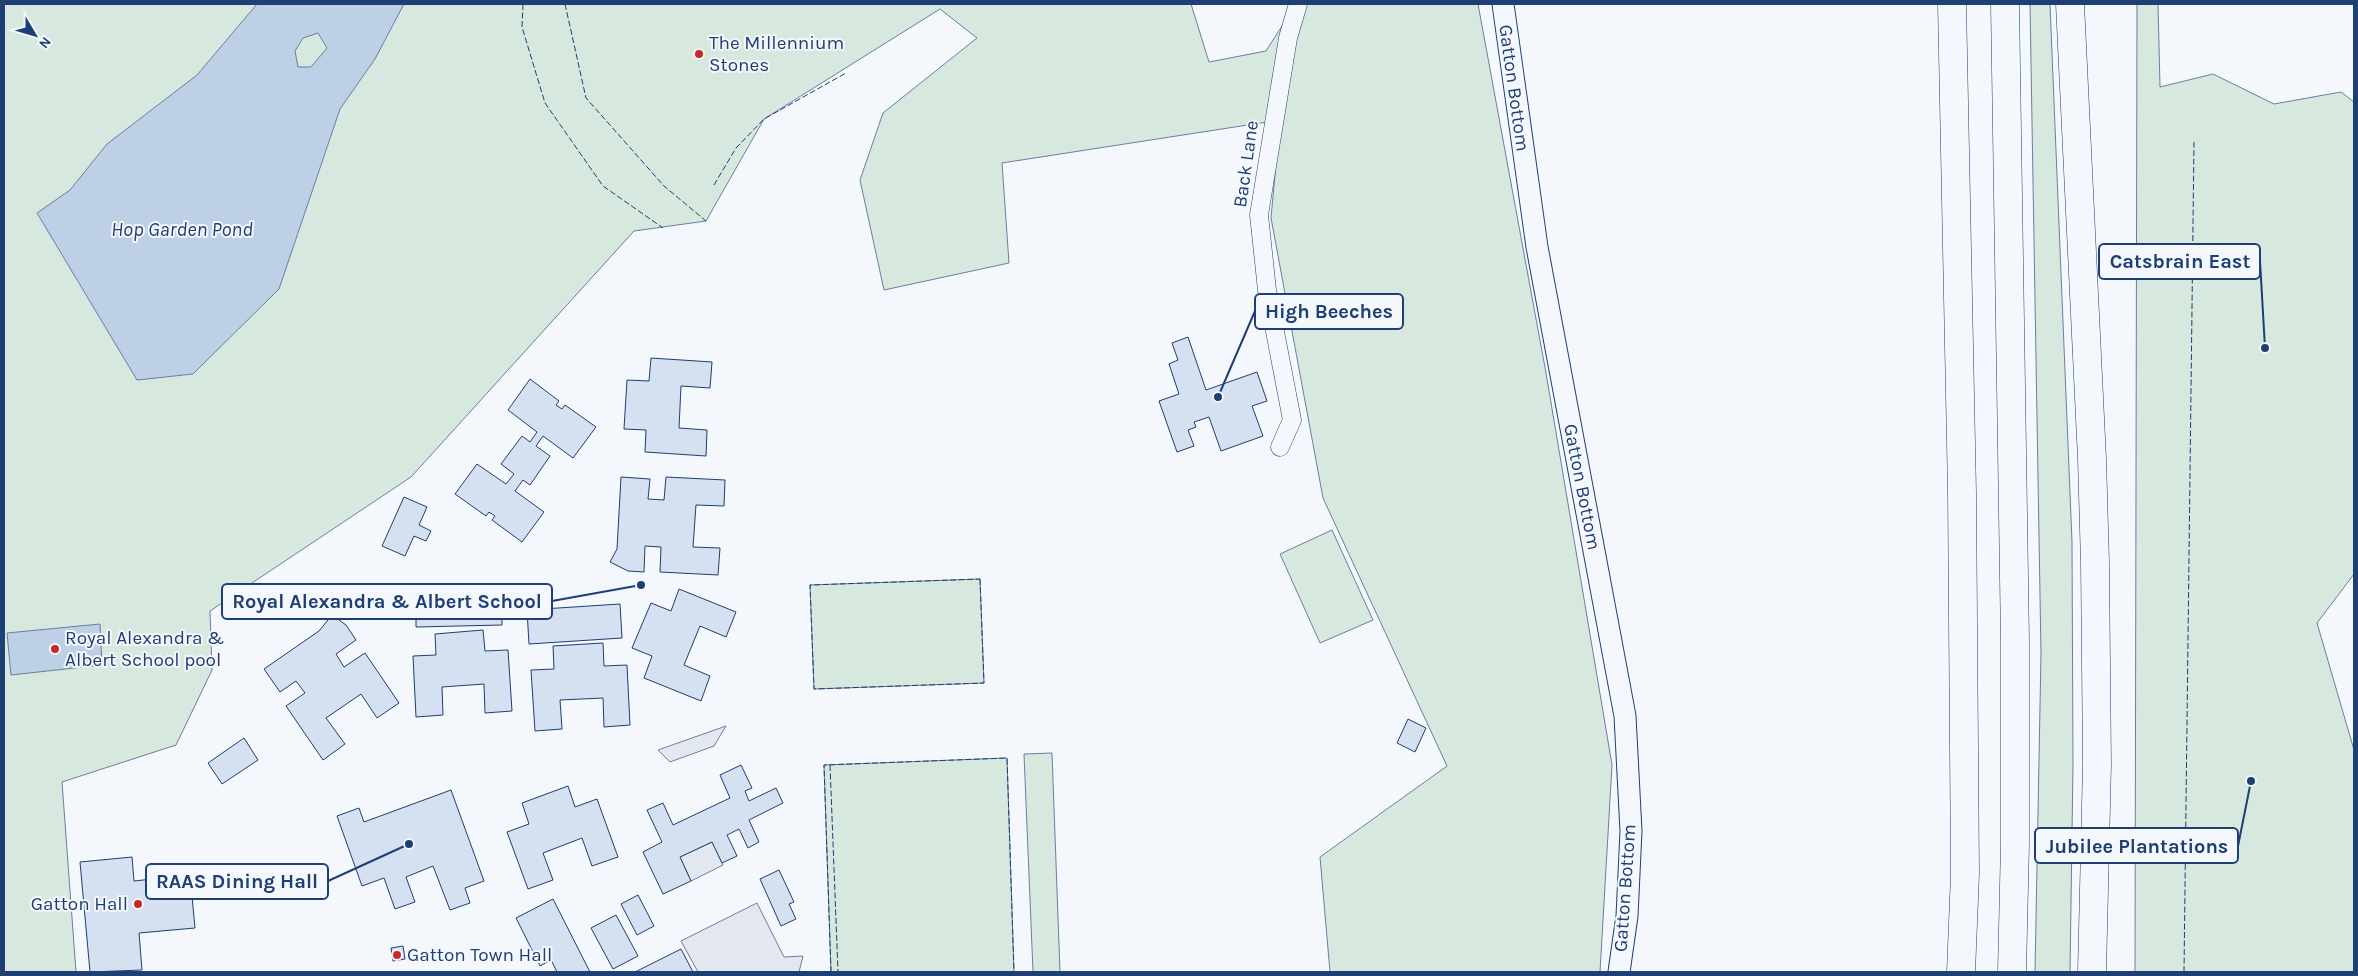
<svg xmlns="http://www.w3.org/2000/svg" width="2358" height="976" viewBox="0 0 2358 976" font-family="Karla,sans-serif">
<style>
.green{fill:#d7e8df;stroke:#687fa3}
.parking{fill:#e3e8f0;stroke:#687fa3}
.water{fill:#bed0e5;stroke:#687fa3;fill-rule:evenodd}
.building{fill:#d5e0f0;stroke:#1d3f73}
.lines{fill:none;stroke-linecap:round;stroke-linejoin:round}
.minor-casing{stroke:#1d3f73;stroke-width:19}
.tertiary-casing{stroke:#1d3f73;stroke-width:23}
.motorway-casing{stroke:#1d3f73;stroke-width:29}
.minor{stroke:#f4f7fb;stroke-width:18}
.tertiary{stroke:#f4f7fb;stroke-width:21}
.motorway{stroke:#f4f7fb;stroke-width:28}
.fence{stroke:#1d3f73;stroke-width:1;stroke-dasharray:6 2.5;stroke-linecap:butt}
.poi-dot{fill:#c62828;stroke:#f4f7fb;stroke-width:2}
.labels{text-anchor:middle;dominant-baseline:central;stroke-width:4;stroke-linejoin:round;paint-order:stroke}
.poi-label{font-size:19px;fill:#1d3f73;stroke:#f4f7fb;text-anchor:start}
.street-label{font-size:19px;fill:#1d3f73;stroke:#f4f7fb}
.water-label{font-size:20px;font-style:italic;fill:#1d3f73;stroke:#f4f7fb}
.leader{fill:none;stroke:#1d3f73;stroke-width:2}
.callout-dot{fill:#1d3f73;stroke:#f4f7fb;stroke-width:2}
.callout{fill:#f4f7fb;stroke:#1d3f73;stroke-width:2}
.callout-label{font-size:20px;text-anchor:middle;font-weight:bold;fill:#1d3f73}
</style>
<rect width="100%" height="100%" fill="#f4f7fb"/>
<!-- green -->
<path class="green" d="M4 4H1191L1209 62 1266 51 1296 4H1478L1546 373 1612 765 1600 972H1330L1320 857 1447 766 1323 498 1271 218 1280 120 1002 163 1009 263 884 290 860 180 883 113 977 38 940 9 764 119 706 221 634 231 411 477 210 611 212 670 176 745 62 782 76 972H4Z
M2030 4H2050L2072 542 2073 764 2070 972H2035L2041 654Z
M2137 4H2158L2160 87 2213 74 2274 104 2341 92 2354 102V574L2317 623 2354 750V972H2135Z
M1332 530 1373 620 1320 643 1280 554Z
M980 579 984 683 814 689 810 585Z
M1052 753 1060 972H1033L1024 754Z
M1007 758 1014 972H831L824 765Z"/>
<!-- parking -->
<path class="parking" d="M726 726 714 746 670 762 658 750Z
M712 842 723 865 691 881 680 857Z
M757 903 784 957 803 956 799 972H698L681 941Z"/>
<!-- water -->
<path class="water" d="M257 4H404L375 59 340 109 279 289 193 374 137 380 37 213 70 190 107 144 197 75ZM318 33 327 48 311 67H298L295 51 303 38Z
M100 624 102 665 11 675 7 633Z"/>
<!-- building -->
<path class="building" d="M1188 337 1206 390 1257 372 1267 401 1252 406 1263 436 1221 451 1209 417 1194 422 1196 427 1188 430 1194 446 1177 452 1159 401 1179 394 1169 364 1178 360 1172 343Z
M651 358 712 362 710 388 681 386 679 428 707 430 706 456 645 452 646 430 624 429 627 380 649 381Z
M530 379 559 401 556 405 562 409 565 405 596 427 573 458 543 436 536 446 550 456 530 485 523 480 515 491 544 512 522 542 492 520 495 516 489 512 486 516 455 494 477 464 506 484 514 474 501 464 522 436 530 442 537 432 508 410Z
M621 477 650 479 648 499 664 500 666 477 725 480 724 506 696 505 693 547 720 548 718 575 660 572 661 547 645 546 644 572 628 571 610 562 617 549Z
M404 497 427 507 419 525 431 531 426 541 414 536 405 556 382 546Z
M679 589 736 612 726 637 700 626 684 665 710 676 701 701 644 678 652 656 632 648 651 603 671 611Z
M501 590 502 625 416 627V593Z
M620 604 622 638 529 644 527 610Z
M332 615 346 625 356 640 336 654 344 667 365 653 399 703 377 718 361 694 326 718 345 744 323 760 286 706 305 693 296 681 280 692 264 669 319 631Z
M483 630 485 651 508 650 512 711 485 713 484 684 442 687 443 715 416 717 413 656 436 655 435 634Z
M603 643 604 666 627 665 630 725 604 727 603 698 560 700 562 729 535 731 531 670 554 669 553 646Z
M1408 719 1426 728 1415 752 1397 743Z
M244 738 258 760 222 784 208 763Z
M741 765 752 788 745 791 749 801 776 788 783 803 749 820 759 842 748 848 739 829 727 835 737 856 722 863 712 842 680 857 691 881 663 894 643 852 662 842 647 810 663 803 673 825 730 798 720 775Z
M568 786 575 807 597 799 618 857 592 866 582 838 543 853 553 880 528 889 507 832 529 824 522 803Z
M451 790 484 881 465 888 470 903 450 910 433 866 406 877 415 902 395 909 384 878 362 886 337 816 359 808 364 822Z
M132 857 134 881 190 875 195 928 139 933 142 970 90 972 80 862Z
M779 870 794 902 789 904 796 919 781 926 760 879Z
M638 895 654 926 637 935 621 904Z
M553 899 590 972H557L551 960 540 966 516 918Z
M616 915 638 956 613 969 591 928Z
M403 946 405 959 393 961 391 948Z
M681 949 693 972H635Z"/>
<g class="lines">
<!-- minor casing -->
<g class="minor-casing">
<path id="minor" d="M1280 447 1292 420 1267 290 1259 215 1288 38 1298 4"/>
</g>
<!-- tertiary casing -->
<g class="tertiary-casing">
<path id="tertiary" d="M1503 4 1537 247 1625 716 1631 831 1627 916 1619 972"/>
</g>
<!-- motorway casing -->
<g class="motorway-casing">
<path id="motorway" d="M1952 4 1962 492 1965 874 1961 972
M2005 4 2015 641V843L2012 972
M2070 4 2092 459 2095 563 2097 764 2092 972"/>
</g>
<!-- minor -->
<use href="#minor" class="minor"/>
<!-- tertiary -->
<use href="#tertiary" class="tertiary"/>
<!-- motorway -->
<use href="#motorway" class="motorway"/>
<!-- fence -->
<path class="fence" d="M523 4 522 27 545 103 603 186 663 228
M565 4 586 98 664 186 706 221
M714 185 736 148 764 119 846 73
M980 579 984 683 814 689 810 585Z
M830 765 838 972
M831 972 824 765 1007 758 1014 972
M2184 972 2194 142"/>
</g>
<!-- markers -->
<g class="poi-dot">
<circle cx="699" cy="54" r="5"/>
<circle cx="55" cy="649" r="5"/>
<circle cx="138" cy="904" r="5"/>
<circle cx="397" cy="955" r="5"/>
</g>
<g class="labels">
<!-- poi labels -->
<g class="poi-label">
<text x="709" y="43">The Millennium<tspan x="709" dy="22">Stones</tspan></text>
<text x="65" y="638">Royal Alexandra &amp;<tspan x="65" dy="22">Albert School pool</tspan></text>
<text x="128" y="904" text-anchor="end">Gatton Hall</text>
<text x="407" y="955">Gatton Town Hall</text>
</g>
<!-- street labels -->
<g class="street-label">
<text transform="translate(1514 88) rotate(82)">Gatton Bottom</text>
<text transform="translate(1246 164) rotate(-82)">Back Lane</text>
<text transform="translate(1582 487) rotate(79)">Gatton Bottom</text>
<text transform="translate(1625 888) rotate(-86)">Gatton Bottom</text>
</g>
<!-- water labels -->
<g class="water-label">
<text x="182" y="229">Hop Garden Pond</text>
</g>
</g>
<!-- callouts -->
<path class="leader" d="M2265 348L2260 261M1218 397L1255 311M641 585L552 601M2251 781L2238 846M409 844L328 881"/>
<g class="callout-dot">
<circle cx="2265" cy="348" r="5"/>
<circle cx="1218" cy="397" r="5"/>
<circle cx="641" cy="585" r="5"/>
<circle cx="2251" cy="781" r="5"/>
<circle cx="409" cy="844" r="5"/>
</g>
<g class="callout">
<rect x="2099" y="244" width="161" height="35" rx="5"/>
<rect x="1255" y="294" width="148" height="35" rx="5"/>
<rect x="222" y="584" width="330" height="35" rx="5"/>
<rect x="2035" y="828" width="203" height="35" rx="5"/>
<rect x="146" y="864" width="182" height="35" rx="5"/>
</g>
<g class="callout-label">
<text x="2180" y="268">Catsbrain East</text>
<text x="1329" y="318">High Beeches</text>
<text x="387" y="608">Royal Alexandra &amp; Albert School</text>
<text x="2137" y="853">Jubilee Plantations</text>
<text x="237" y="888">RAAS Dining Hall</text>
</g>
<!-- border -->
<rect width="2358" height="976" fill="none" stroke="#1d3f73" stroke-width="10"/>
<!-- north arrow -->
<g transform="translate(35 35) rotate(128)" stroke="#f4f7fb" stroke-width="4" paint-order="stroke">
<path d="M0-4L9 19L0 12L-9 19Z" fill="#1d3f73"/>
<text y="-8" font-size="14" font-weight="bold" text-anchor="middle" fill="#1d3f73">N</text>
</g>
</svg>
